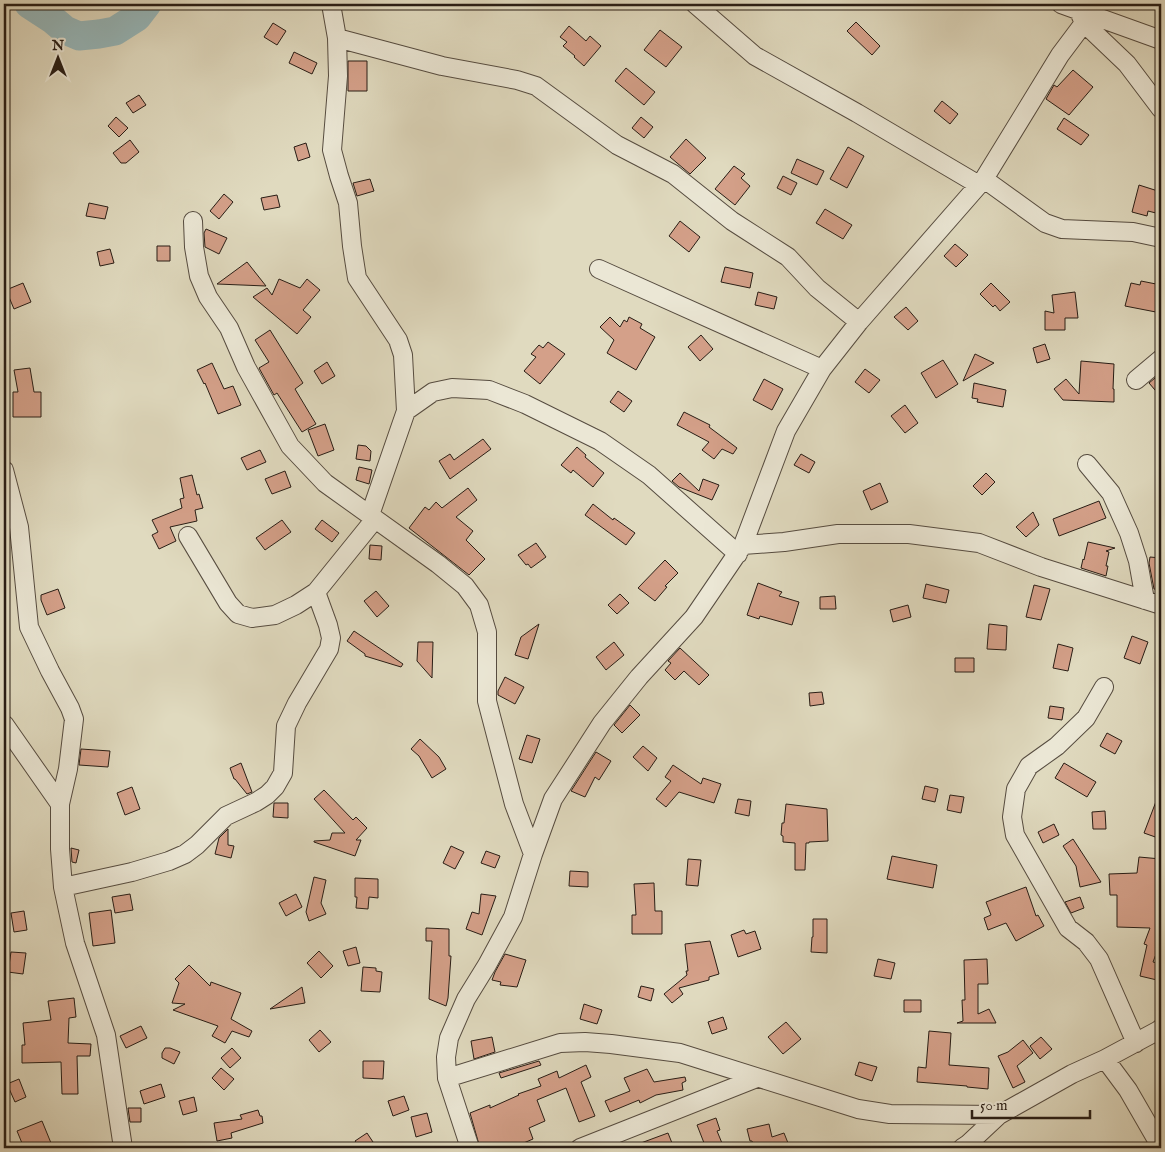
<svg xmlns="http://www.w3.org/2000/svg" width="1165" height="1152" viewBox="0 0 1165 1152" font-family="'IM FELL English',serif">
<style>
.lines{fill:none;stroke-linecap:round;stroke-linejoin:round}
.river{stroke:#97b8bb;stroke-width:29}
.building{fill:#d4a089;stroke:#281d15}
.street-casing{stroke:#564c40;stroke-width:20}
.street{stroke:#ebe7d5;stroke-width:18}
</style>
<rect width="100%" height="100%" fill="#e0dabf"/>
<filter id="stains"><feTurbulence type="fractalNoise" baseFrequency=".004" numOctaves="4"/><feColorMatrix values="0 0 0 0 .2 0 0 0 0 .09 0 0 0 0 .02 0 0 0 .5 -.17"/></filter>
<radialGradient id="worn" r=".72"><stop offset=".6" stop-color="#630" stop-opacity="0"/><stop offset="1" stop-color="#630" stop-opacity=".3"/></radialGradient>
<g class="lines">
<!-- river -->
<path class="river" d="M29 4 52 19 65 30 79 36 99 34 115 31 137 17 147 4"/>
</g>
<!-- building -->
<path class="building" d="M856 22 880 46 872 55 847 31Z
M273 23 286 31 277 45 264 37Z
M569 26 586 41 590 36 601 46 584 66 574 57 575 56 563 46 567 42 560 37Z
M660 30 682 47 666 67 644 50Z
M294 52 317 63 312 74 289 63Z
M348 61H367V91H348Z
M626 68 655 92 644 105 615 81Z
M1073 70 1093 87 1069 115 1046 99 1054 85 1057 87Z
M139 95 146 105 133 113 126 103Z
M942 101 958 114 950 124 934 111Z
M116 117 128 128 119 137 108 126Z
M641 117 653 127 644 138 632 128Z
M1064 118 1089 135 1081 145 1057 129Z
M686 139 706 158 690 174 670 157Z
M130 140 139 152 126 163H121L113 153Z
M306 143 310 157 298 161 294 147Z
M848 147 864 156 847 188 830 179Z
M797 159 824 171 817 185 791 173Z
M734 166 745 174 741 178 750 186 735 205 715 189Z
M783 176 797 183 791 195 777 188Z
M370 179 374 191 357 196 353 183Z
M1139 185 1161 192 1156 213 1148 211 1147 216 1132 212Z
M224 194 233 202 219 219 210 211Z
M277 195 280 207 264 210 261 198Z
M89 203 108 207 105 219 86 216Z
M825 209 852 225 843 239 816 223Z
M680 221 700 237 689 252 669 236Z
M206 229 227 238 219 254 205 247 204 233Z
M955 244 968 255 956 267 944 256Z
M157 246H170V261H157Z
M110 249 114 263 100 266 97 252Z
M247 262 266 286 217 284Z
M725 267 753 273 750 288 721 282Z
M279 279 300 288 307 279 320 290 303 310 311 317 297 334 253 297 267 288 272 295Z
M1141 281 1161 285V313L1125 306 1131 283 1140 285Z
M23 283 31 302 14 309 6 290Z
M991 283 1010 302 1000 311 995 305 993 307 980 294Z
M758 292 777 297 774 309 755 305Z
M1075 292 1078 318H1065V330H1045V311L1054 313 1052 295Z
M906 307 918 321 908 330 894 317Z
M610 317 620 327 624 320 627 322 629 317 642 324 640 328 655 337 636 370 607 353 614 340 600 327Z
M270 330 303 383 295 389 316 424 302 432 277 393 274 395 259 368 269 362 255 340Z
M701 335 713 349 700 361 688 347Z
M548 342 565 354 540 384 524 371 536 357 531 354 539 345 543 348Z
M1045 344 1050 359 1037 363 1033 348Z
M975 354 994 363 963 381Z
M943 360 958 384 936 398 921 373Z
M1081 361 1114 364 1113 389H1114V402L1063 400 1054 389 1066 379 1079 394Z
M327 362 335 376 322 384 314 371Z
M212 363 224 389 233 386 241 405 218 414 205 383 204 384 197 370Z
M30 368 34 392H41V417H13V392H18L14 370Z
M865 369 880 380 869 393 855 382Z
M1161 373V397L1149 383Z
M764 379 783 389 772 410 753 400Z
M974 383 1006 390 1003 407 977 402 978 399 972 398Z
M618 391 632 401 624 412 610 402Z
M905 405 918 423 905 433 891 416Z
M684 412 710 425 709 427 737 448 733 454 722 449 714 459 702 450 709 442 677 425Z
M325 424 334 450 318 456 308 430Z
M483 439 491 449 450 479 439 461 450 454 454 460Z
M358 445 366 446 371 451 370 461 356 459Z
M577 447 586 455 585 457 604 473 593 487 573 470 571 473 561 465Z
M260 450 266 462 247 470 241 458Z
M801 454 815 462 809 473 794 465Z
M359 467 372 470 369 484 356 480Z
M285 471 291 487 272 494 265 479Z
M680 473 699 491 703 479 719 485 712 500 679 487 672 481Z
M986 473 995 482 982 495 973 486Z
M192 475 197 495 199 494 203 508 195 510 197 521 170 527 176 541 159 549 152 535 158 532 152 520 182 508 180 499 184 498 180 478Z
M880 483 888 502 871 510 863 491Z
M468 488 477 500 456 517 473 531 466 540 485 559 469 575 409 528 425 507 429 510 436 502 442 508Z
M1099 501 1106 518 1059 536 1053 519Z
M593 504 613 520 614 518 635 533 626 545 585 515Z
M1033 512 1039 525 1026 537 1016 527Z
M282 520 291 532 265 550 256 538Z
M322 520 339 533 332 542 315 529Z
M1088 542 1115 548 1106 551 1109 552 1106 566H1108L1106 576 1081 568 1083 559 1084 560Z
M536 543 546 557 531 568 528 564 526 565 518 555Z
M370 545 382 546 381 560 369 559Z
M1150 557 1161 558V590L1154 589 1149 563Z
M665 560 678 573 665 586 667 587 655 601 638 588Z
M758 583 782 592 779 596 799 602 792 625 760 616 759 619 747 615Z
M926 584 949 590 946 603 923 598Z
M1034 585 1050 589 1041 620 1026 617Z
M58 589 65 608 47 615 41 600V595Z
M376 591 389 606 377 617 364 601Z
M620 594 629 603 617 614 608 605Z
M835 596 836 609H820V597Z
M908 605 911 617 893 622 890 610Z
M539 624 528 659 515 655 521 637Z
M989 624 1007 626 1006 650 987 649Z
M354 631 403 664 401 667 365 656V654L347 641Z
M1132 636 1148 642 1140 664 1124 658Z
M418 642H433L432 678 417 661Z
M614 642 624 655 606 670 596 657Z
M1058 644 1073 648 1068 671 1053 668Z
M680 648 709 675 699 685 684 671 675 680 665 670 671 663 668 661Z
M955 658H974V672H955Z
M505 677 524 687 515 704 498 695V691Z
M822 692 824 704 810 706 809 693Z
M630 705 640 715 622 733 614 725Z
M1050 706 1064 708 1062 720 1048 718Z
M1107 733 1122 741 1115 754 1100 746Z
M527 735 540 739 532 763 519 759Z
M420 739 439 757 446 769 432 778 419 756 411 749Z
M643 746 657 758 648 771 633 757Z
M81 749 110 751 108 767 79 765Z
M596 752 611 761 599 780 595 777 585 797 571 791Z
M241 763 252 792 247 794 235 779H234L230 768Z
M1064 763 1096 782 1087 797 1055 778Z
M673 765 701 784 703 778 721 784 714 803 679 792 666 807 656 799 671 781 665 777Z
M925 786 938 789 935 802 922 799Z
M132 787 140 809 125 815 117 793Z
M324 790 353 820 356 817 367 828 356 840H361L355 856 314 842V841L330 840 332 833H345L314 799Z
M1160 791H1161V839L1144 833Z
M950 795 964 797 961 813 947 810Z
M738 799 751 801 749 816 735 813Z
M274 803H288V818L273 817Z
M786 804 827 809 828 841 809 842V843H806L805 870H795V843L783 842V836L781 835 782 823H784Z
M1105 811 1106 829H1093L1092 812Z
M1054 824 1059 835 1043 843 1038 832Z
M228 829V845L234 846 231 858 215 854 219 838Z
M1073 839 1101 882 1080 887 1076 866 1063 846Z
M451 846 464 852 455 869 443 863Z
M71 848 79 850 76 863 72 862Z
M486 851 500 856 495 868 481 863Z
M892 856 937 865 933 888 887 879Z
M1139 857 1161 859V941L1153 962 1161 964 1157 980 1140 976 1147 945 1144 944 1150 928 1117 927V895H1110L1109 874 1137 873Z
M688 859 701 860 698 886 686 885Z
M570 871 588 872V887L569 886Z
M314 877 326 880 321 903 326 914 309 921 306 912Z
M355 878 378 879V898L369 897 368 909 356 908 357 897H355Z
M654 883 655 911H662V934H632V915H636L634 884Z
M1026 887 1036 916 1038 915 1044 926 1016 941 1006 923 988 930 984 918 991 915 986 902Z
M130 894 133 910 115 913 112 897Z
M296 894 302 907 286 916 279 903Z
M481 894 496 896 482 935 466 929 472 912 479 914Z
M1080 897 1084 908 1071 913 1065 902Z
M111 910 115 943 93 946 89 913Z
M24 911 27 930 14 932 11 913Z
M813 919H827V953L811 952 812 937H813Z
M426 928 449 929V956H451L448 998 446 1006 429 999 432 941H426Z
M744 930 746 934 755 931 761 949 738 957 731 935Z
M710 941 719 974 709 977V980L679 988 683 994 672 1003 664 994 687 975 686 971H688L685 944Z
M356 947 360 963 348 966 343 951Z
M319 951 333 966 321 978 307 963Z
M11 952 26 953 23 974 8 972Z
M505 954 526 960 517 987 500 985 501 982 492 980 495 972Z
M878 959 895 963 891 979 874 976Z
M987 959 988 984H978V1014L989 1009 996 1023H957L963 1021 962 1000H965L964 960Z
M189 965 210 986 211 982 241 993 231 1019 252 1031 249 1037 232 1031 225 1043 212 1036 218 1026 173 1010 185 1004 172 1003 179 983 175 979Z
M363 967 376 968V971L382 972 380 992 361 991Z
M641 986 654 989 651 1001 638 997Z
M302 987 305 1003 270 1009Z
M74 998 76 1017 69 1018 68 1043 91 1044 90 1056H77L78 1094H62L61 1062 22 1063V1045H25L23 1023 51 1020 48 1001Z
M904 1000H921V1012H904Z
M584 1004 602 1010 597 1024 580 1019Z
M723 1017 727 1029 712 1034 708 1022Z
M786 1022 801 1039 783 1054 768 1037Z
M141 1026 147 1038 126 1048 120 1036Z
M320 1030 331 1042 319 1052 309 1040Z
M929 1031 951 1033 949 1065 989 1068 988 1089 967 1087V1086L917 1082 918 1067 926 1068Z
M492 1037 495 1052 474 1059 471 1041Z
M1041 1037 1052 1049 1040 1059 1030 1046Z
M1023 1040 1033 1053 1017 1066 1025 1082 1013 1088 998 1056 1008 1052Z
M165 1048H170L180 1052 174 1064 162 1058V1053Z
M232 1048 241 1058 230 1068 221 1058Z
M363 1061H384L383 1079 363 1078Z
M539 1061 541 1065 501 1078 499 1073Z
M859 1062 877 1067 872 1081 855 1075Z
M586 1065 591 1077 581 1082 595 1116 579 1122 566 1088 537 1100 545 1121 529 1128 533 1139 512 1148H480L470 1113 490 1105V1108L519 1095 518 1094 541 1086 538 1079 557 1071 559 1078Z
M221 1068 234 1079 224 1090 212 1078Z
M647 1069 654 1082 685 1077 686 1081 682 1083 683 1090 656 1095 640 1103 639 1100 610 1112 605 1101 630 1091 624 1078Z
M19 1079 26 1097 15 1102 7 1084Z
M161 1084 165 1097 144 1104 140 1091Z
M404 1096 409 1110 393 1116 388 1101Z
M194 1097 197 1111 183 1115 179 1101Z
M128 1108H141V1122H130Z
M258 1110 260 1116H262L263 1123 231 1133 232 1138 217 1141 214 1123 242 1119 240 1115Z
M427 1113 432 1132 416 1137 411 1117Z
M716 1118 720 1130 717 1131 724 1148H706L697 1125Z
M42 1121 51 1143 36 1148H24L17 1131Z
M769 1124 772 1137 784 1133 790 1148H746V1146L753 1144 752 1141H750L747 1129Z
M367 1133 377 1148H360L355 1141Z
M668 1133 674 1148H630V1147Z"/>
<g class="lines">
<!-- street casing -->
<g class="street-casing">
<path id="street" d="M331 4 337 38 338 76 332 150 339 176 348 203 352 246 357 278 398 340 403 355 406 411 370 515
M695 4 755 56 857 113 979 185
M1061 4 1161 40
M1078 9 1084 23 1127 64 1161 109
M337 38 442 66 517 80 536 86 617 145 673 174 732 221 788 257 817 288 859 322
M984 179 1045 223 1062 229 1133 232 1161 238
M193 221 194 247 199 276 208 297 229 328 246 367 290 446 325 483 438 564 465 586 479 605 487 632V701L514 804 533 854
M599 269 822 369
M1136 380 1161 359
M406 411 433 392 452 388 489 390 525 404 600 441 649 475 738 554
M1087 464 1111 493 1129 533 1138 561 1145 600
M4 470 19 527 29 627 50 671 70 708 74 719 68 769 60 804V849L63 887 75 943 106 1035 123 1148
M188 536 228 603 238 614 252 618 275 615 296 605 316 592 375 519
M743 545 784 542 838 534H909L979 543 1041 567 1161 605
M1104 687 1086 718 1057 746 1029 766 1016 789 1012 817 1015 835 1068 928 1086 942 1099 959 1136 1043
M4 724 60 804
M63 887 132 872 169 861 185 854 197 845 226 816 256 802 267 795 275 787 283 773 286 726 297 703 329 649 331 638 328 625 316 592
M1105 1059 1128 1090 1158 1142 1160 1148
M447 1078 560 1043 585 1042 611 1044 680 1053 858 1109 890 1114 999 1115 1072 1074 1105 1059 1159 1030 1161 1028
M470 1148 447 1078 446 1057 449 1038 466 999 487 965 513 917 533 854 553 799 602 723 639 677 694 617 743 545 786 431 822 369 859 322 984 179 1060 55 1084 23
M580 1148 757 1078
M962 1148 968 1144 999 1115"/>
</g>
<!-- street -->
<use href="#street" class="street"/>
</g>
<!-- margin -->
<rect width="1165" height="1152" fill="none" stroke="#e0dabf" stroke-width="20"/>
<rect x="5" y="5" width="1155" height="1142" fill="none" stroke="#281d15" stroke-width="2.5"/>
<rect x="10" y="10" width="1145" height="1132" fill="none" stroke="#281d15"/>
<!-- north arrow -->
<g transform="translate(58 58)" stroke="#ebe7d5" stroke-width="4" paint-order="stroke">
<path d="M0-4L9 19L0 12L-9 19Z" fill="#281d15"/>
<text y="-8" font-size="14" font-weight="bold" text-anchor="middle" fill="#281d15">N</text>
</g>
<!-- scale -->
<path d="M972 1110v8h118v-8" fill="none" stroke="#281d15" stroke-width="2.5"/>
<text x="980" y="1110" font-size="15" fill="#281d15" stroke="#ebe7d5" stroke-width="4" paint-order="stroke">50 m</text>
<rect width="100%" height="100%" filter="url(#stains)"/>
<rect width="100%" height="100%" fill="url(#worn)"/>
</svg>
